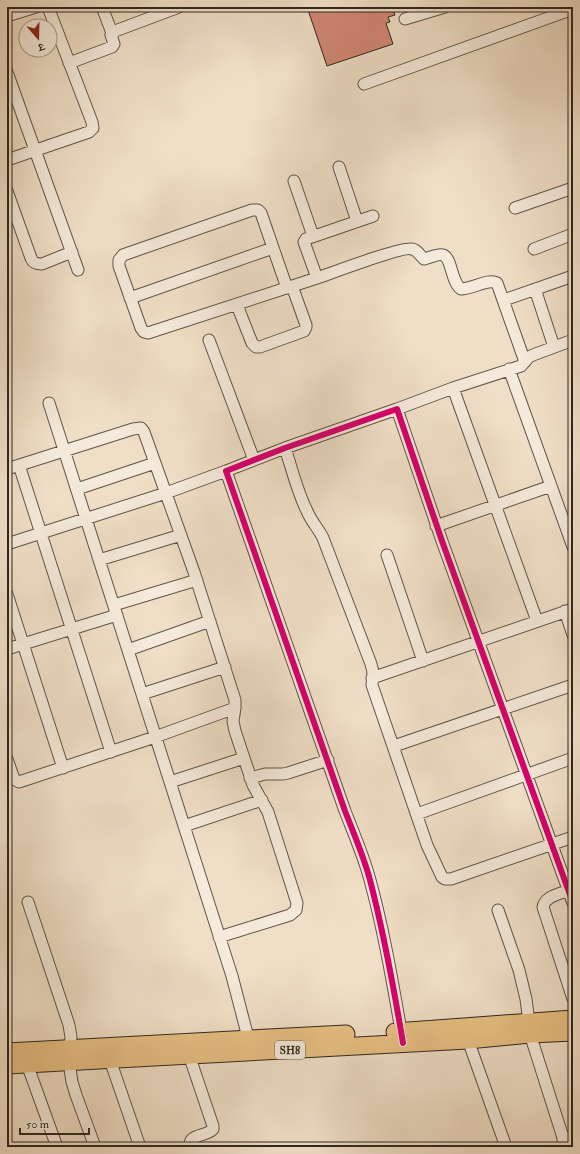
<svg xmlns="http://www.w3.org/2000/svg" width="580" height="1154" viewBox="0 0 580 1154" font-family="'IM FELL Double Pica','Noto Serif Devanagari',serif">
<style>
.building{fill:#d18775;stroke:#2f271e}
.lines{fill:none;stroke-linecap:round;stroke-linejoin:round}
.minor-casing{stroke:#5f5548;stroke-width:13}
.primary-casing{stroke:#2f271e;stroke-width:19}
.minor{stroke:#f5eadb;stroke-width:11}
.primary{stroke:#e8c084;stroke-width:17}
.cycleway-casing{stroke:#f5eadb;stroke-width:8}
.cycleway{stroke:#d6006c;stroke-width:6}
.labels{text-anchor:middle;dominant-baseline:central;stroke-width:3;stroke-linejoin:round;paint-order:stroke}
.shield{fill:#f5eadb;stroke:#6a6257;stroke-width:1}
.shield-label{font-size:11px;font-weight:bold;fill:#2f271e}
</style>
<rect width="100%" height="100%" fill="#f0dfc7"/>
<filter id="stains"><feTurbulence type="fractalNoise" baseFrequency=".005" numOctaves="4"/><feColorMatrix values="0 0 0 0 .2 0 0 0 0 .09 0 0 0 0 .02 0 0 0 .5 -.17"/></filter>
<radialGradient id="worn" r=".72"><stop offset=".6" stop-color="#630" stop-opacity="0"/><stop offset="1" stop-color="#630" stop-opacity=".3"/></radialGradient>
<!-- building -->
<path class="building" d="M307 7H387L388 10 392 8 395 15 388 17 390 22 386 23 393 44 327 66Z"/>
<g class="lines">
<!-- minor casing -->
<g class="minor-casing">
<path id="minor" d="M102 7 112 33
M7 16 36 7
M405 19 445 7
M69 63 112 47 114 44 111 35 115 31 179 7
M7 72 78 270
M364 84 573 9
M7 160 89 132 93 128 92 122 48 7
M339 167 357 221
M294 181 313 236
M7 191 31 258C33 263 36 264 42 264L72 252
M515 208 573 188
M534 249 573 234
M317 278 304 242 306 239 373 216
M287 288 261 213 258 210H252L123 255 119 260V266L141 328 144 332 148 333 317 278C332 273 403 246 412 249 418 250 420 256 424 259 430 258 438 253 443 255 452 258 451 282 461 289 473 289 488 278 497 283L525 362
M535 289 554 347
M130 298 273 248
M504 300 573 276
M237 305 252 343 256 347H260L304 331 306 327V325L292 286
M209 340 254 460
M509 369 573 547
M453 388 537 621
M49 403 232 976 250 1045
M397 409 453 388 521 366 529 357 533 355 573 340
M285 448C292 469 297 491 307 511 311 521 318 528 323 538L371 664 373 672 372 685 427 845 442 877 445 879H451L573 837
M19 465 111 752
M7 469 133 429 141 428 144 432 194 572 235 700V708L233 721 235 731 253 785 268 812 297 903 296 910 290 915 219 937
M77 489 155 463
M436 526 551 486
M7 544 166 493 226 471
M387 555 423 661
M99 560 181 535
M7 594 63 768
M114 605 197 580
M565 611 573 635
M7 649 117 615
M128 650 210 621
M372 678 573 609
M142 694 225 667
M394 746 573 685
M7 759 14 779 19 782 22 781 155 737 235 708
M250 778 265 774H283L288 773 328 760
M170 782 244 758
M417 814 573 758
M184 826 262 800
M569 890C560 894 545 896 543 907L573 999
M28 902 69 1025 71 1037 69 1062 72 1082 76 1095 95 1147
M498 910 519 970 526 999 529 1022
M530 1034 566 1147
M402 1036C393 985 384 931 370 880 364 857 354 834 345 811L226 471 285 448 397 409 442 541 573 903
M468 1040 506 1147
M189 1055 213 1126V1129C207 1137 188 1133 190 1147
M110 1060 140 1147
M27 1064 57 1147
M563 1140 573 1136"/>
</g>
<!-- primary casing -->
<g class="primary-casing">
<path id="primary" d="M395 1032 573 1019
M7 1052 346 1034
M7 1065 468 1040 530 1034 573 1032"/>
</g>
<!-- minor -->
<use href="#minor" class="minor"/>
<!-- primary -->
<use href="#primary" class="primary"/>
<!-- cycleway casing -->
<g class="cycleway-casing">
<path id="cycleway" d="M403 1043C394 989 384 934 370 880 364 857 354 834 345 811L226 471 285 448 397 409 442 541 573 903"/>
</g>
<!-- cycleway -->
<use href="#cycleway" class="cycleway"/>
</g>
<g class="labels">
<!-- shield labels -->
<rect class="shield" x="275" y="1041" width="30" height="18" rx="3"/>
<g class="shield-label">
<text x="290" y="1050">SH8</text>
</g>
</g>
<!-- margin -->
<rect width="580" height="1154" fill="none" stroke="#f0dfc7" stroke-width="24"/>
<rect x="8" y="8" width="564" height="1138" fill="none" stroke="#2f271e" stroke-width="2"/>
<rect x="12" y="12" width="556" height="1130" fill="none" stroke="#2f271e"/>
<!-- north arrow -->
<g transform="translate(38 38) rotate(160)"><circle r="19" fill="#f5eadb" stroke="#a69c8f"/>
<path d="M0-3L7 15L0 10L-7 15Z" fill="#8f2418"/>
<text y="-6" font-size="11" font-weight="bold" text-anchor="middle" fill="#2f271e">उ</text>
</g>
<!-- scale -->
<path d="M20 1128v6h69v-6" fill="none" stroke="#2f271e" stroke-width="2"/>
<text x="26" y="1128" font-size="12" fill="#2f271e" stroke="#f5eadb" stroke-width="3" paint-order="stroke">50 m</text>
<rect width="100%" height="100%" filter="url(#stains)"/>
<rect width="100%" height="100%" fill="url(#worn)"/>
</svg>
